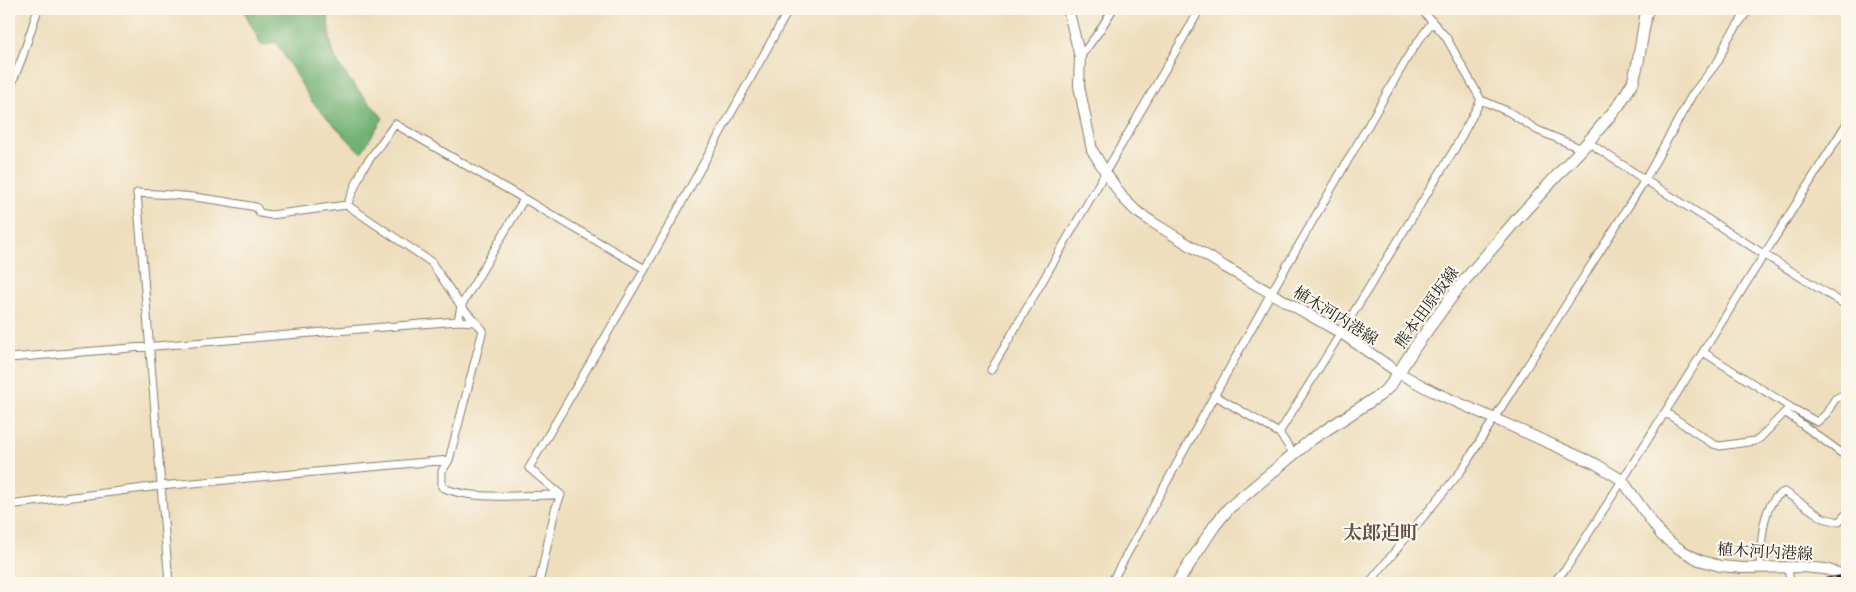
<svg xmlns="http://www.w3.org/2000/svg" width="1856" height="592" viewBox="0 0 1856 592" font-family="'Gentium Book Plus','Noto Serif JP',serif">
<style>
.forest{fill:#71b173;stroke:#466648}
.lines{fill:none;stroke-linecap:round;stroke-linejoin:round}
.minor-casing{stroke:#857d6c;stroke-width:9}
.secondary-casing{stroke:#857d6c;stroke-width:12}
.primary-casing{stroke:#857d6c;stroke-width:13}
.minor{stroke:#fff;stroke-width:7}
.secondary{stroke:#fff;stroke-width:10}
.primary{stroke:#fff;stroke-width:11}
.rail-casing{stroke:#1c1c1c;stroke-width:4}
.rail{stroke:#fbf7ec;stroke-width:2;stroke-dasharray:5.5;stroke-linecap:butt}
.labels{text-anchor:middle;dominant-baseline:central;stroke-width:4.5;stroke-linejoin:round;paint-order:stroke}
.street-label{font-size:16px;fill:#1c1c1c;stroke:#fbf7ec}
.quarter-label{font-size:19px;font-weight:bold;fill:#63504b;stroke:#fbf7ec}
</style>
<rect width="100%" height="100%" fill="#fbf7ec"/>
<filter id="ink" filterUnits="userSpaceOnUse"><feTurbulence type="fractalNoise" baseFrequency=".02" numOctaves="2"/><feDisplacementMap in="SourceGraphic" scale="10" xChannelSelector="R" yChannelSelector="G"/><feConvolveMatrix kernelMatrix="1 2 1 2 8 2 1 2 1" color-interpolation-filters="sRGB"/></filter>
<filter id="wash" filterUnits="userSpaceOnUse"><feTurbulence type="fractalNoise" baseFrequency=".0096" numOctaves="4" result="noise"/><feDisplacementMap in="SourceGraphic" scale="20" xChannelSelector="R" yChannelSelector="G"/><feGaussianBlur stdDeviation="1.12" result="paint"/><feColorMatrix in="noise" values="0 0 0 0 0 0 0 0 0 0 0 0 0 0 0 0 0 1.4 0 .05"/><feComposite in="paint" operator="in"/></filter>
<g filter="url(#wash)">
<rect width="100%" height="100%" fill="#eedebd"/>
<!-- forest -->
<path class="forest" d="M243 9H329C327 22 330 47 336 59 345 78 369 101 383 118L361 153 312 102 276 42 262 46Z"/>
</g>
<g filter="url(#ink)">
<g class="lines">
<!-- minor casing -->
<g class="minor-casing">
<path id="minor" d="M1421 9 1446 37 1481 100 1509 112 1537 130 1582 149
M1839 9 1847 14
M1080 57 1098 33 1113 9
M9 91 22 58 38 9
M1588 142 1645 180 1847 306
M347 205 363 168 395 124 645 269
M458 321 461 306 524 199
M1703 352 1790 407 1785 412 1847 457
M9 358 458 321 475 322
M991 370 1200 9
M1214 395 1279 433 1294 454
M1790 407 1817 422 1826 414 1835 399 1847 393
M1665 412 1713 444 1720 446 1755 441 1760 438 1785 412
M1279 433 1454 150 1481 100
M561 495 529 468 645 269 789 9
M9 505 160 486 449 460
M1760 568C1761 548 1761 500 1784 492L1788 494 1823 518 1839 522 1847 513
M1788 568 1790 583
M169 583 137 193C177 194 216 199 256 207L260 213 271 215 347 205 431 262 461 306 483 330 449 460 442 471V487C471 502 527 494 561 495L555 510 539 583
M531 583 539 582
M1111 583 1271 293 1410 53 1432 22
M1369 583 1461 471 1645 180 1692 95 1719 60 1727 40 1749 9
M1553 583 1567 567 1606 506 1847 123"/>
</g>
<!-- secondary casing -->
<g class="secondary-casing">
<path id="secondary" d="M1068 9 1080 57 1079 86 1092 150 1106 173 1123 198 1136 211 1152 222 1225 267 1341 333 1399 373 1432 391 1596 464 1622 480 1662 536 1681 550 1699 560 1720 566 1743 568 1801 567 1825 569 1847 576"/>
</g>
<!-- primary casing -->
<g class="primary-casing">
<path id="primary" d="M1177 583 1215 525 1229 508 1312 439 1380 395 1390 386 1415 347 1458 288 1518 218 1588 142 1619 105 1633 82 1638 62 1646 14 1649 9"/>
</g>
<!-- minor -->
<use href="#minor" class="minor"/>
<!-- secondary -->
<use href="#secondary" class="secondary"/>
<!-- primary -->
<use href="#primary" class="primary"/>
<!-- rail casing -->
<g class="rail-casing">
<path id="rail" d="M1808 583 1847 576"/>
</g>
<!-- rail -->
<use href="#rail" class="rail"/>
</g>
</g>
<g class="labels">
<!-- street labels -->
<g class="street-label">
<text transform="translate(1426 307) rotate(-54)">熊本田原坂線</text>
<text transform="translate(1336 315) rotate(32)">植木河内港線</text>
<text transform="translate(1765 551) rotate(3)">植木河内港線</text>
</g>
<!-- quarter labels -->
<g class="quarter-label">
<text x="1381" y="532">太郎迫町</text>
</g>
</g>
<!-- margin -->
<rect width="1856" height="592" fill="none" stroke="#fbf7ec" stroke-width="30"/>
</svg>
